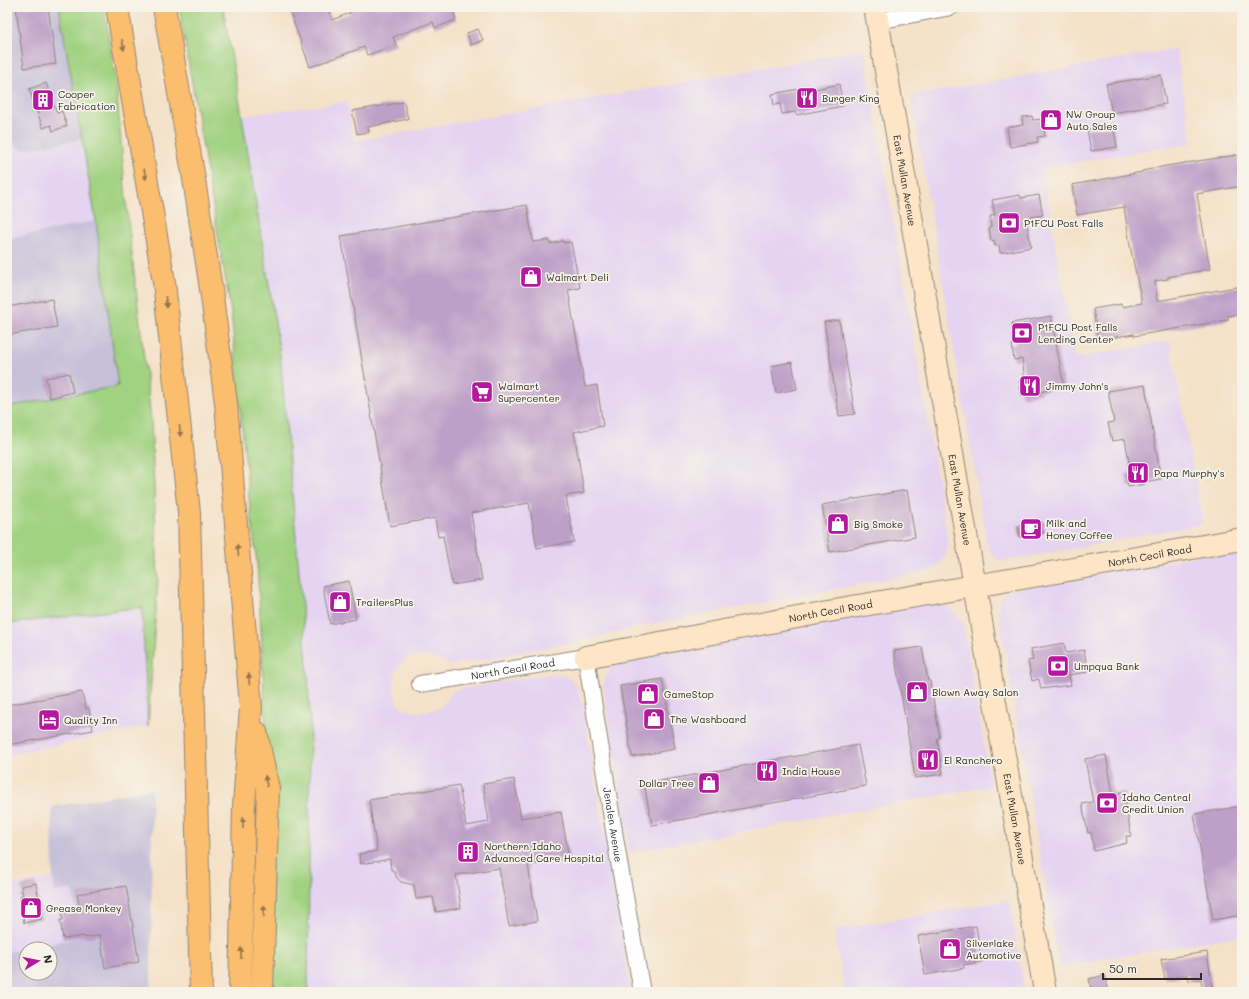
<svg xmlns="http://www.w3.org/2000/svg" width="1249" height="999" viewBox="0 0 1249 999" font-family="Mali,sans-serif">
<style>
.built{fill:#e4d3f1}
.industrial{fill:#c6c0d9;fill-rule:evenodd}
.green{fill:#a1d281;stroke:#667e56}
.building{fill:#be9fc8}
.lines{fill:none;stroke-linecap:round;stroke-linejoin:round}
.street-casing{stroke:#90867a;stroke-width:18}
.secondary-casing{stroke:#90867a;stroke-width:24}
.highway-casing{stroke:#90867a;stroke-width:24}
.street{stroke:#fff;stroke-width:16}
.secondary{stroke:#fde5c5;stroke-width:22}
.highway{stroke:#fbbd6e;stroke-width:22}
.oneway{fill:#93744c}
.labels{text-anchor:middle;dominant-baseline:central;stroke-width:3.5;stroke-linejoin:round;paint-order:stroke}
.poi-label{font-size:10px;fill:#2b2b2b;stroke:#f7f3e8;text-anchor:start}
.street-label{font-size:10px;fill:#2b2b2b;stroke:#f7f3e8}
</style>
<rect width="100%" height="100%" fill="#f7f3e8"/>
<filter id="ink" filterUnits="userSpaceOnUse"><feTurbulence type="fractalNoise" baseFrequency=".025" numOctaves="2"/><feDisplacementMap in="SourceGraphic" scale="8" xChannelSelector="R" yChannelSelector="G"/><feConvolveMatrix kernelMatrix="1 2 1 2 8 2 1 2 1" color-interpolation-filters="sRGB"/></filter>
<filter id="wash" filterUnits="userSpaceOnUse"><feTurbulence type="fractalNoise" baseFrequency=".012" numOctaves="4" result="noise"/><feDisplacementMap in="SourceGraphic" scale="16" xChannelSelector="R" yChannelSelector="G"/><feGaussianBlur stdDeviation="0.9" result="paint"/><feColorMatrix in="noise" values="0 0 0 0 0 0 0 0 0 0 0 0 0 0 0 0 0 1.4 0 .05"/><feComposite in="paint" operator="in"/></filter>
<g filter="url(#wash)">
<rect width="100%" height="100%" fill="#f4e1c8"/>
<!-- built -->
<path class="built" d="M1176 49 1192 143 1042 168 1075 358 1170 341 1203 524 1011 560 1001 561 994 557 990 551 987 544 911 96Z
M864 50 947 534 948 548 944 558 937 566 928 571 637 627 582 641 451 665 430 656 422 655 407 658 396 670 393 687 397 702 401 707 410 711 421 713 440 708 446 702 452 693 456 690 553 673 562 675 571 679 577 688 582 702 631 992H308L310 728 308 676 280 354 242 116 347 102 354 141Z
M7 139 23 150 83 139 96 221 7 239Z
M1242 548V935L1059 967 998 610 999 601 1008 590Z
M927 603H937L945 606 955 612 961 619 964 630 991 786 630 852 603 685 610 668 615 663 622 659Z
M142 607 148 726 7 755V624Z
M53 878 55 892 72 889 81 938 7 952V887Z
M1009 900 1025 992H845L834 930Z"/>
<!-- industrial -->
<path class="industrial" d="M7 7H59L83 139 23 150 7 139Z
M96 221 120 386 7 407V239Z
M152 789 151 992H7V952L81 937 72 889 55 892 53 878 52 807ZM26 949H50V973H26Z"/>
<!-- green -->
<path class="green" d="M59 7H104L116 83 127 211 151 419 158 579 148 726 142 607 7 624V407L118 386 96 221Z
M179 7H223L242 116 280 354 308 676 310 728 308 992H274L271 924 270 830 262 646 257 563 249 498 231 312Z"/>
<g id="blocks">
<!-- building -->
<path class="building" d="M16 7H48L56 64 24 68Z
M288 7H327L332 20 350 13 348 7H452L456 20 435 28 433 22 393 37 396 45 367 55 364 47 310 67Z
M478 29 483 40 471 45 467 33Z
M1161 75 1166 104 1112 113 1106 84Z
M46 83 57 113 62 111 67 126 53 131 51 125 43 128 29 89Z
M839 84 843 106 796 115 795 112 782 114 780 104 774 105 772 94 810 87 811 90Z
M404 102 408 119 368 127 369 132 357 134 352 111Z
M1032 116 1033 120 1042 119 1045 136 1037 137 1038 142 1010 147 1007 127 1023 125 1022 117Z
M1113 125 1117 147 1091 151 1087 129Z
M1237 155 1242 186 1197 194 1210 269 1168 277V279L1155 281 1157 301 1242 286V314L1228 316V320L1193 326 1134 336V334L1098 340 1093 309 1121 304 1122 307 1142 303 1130 245 1124 207 1077 215 1072 185 1142 172V171L1166 166Z
M1020 195 1021 198 1039 195 1043 215 1026 218 1031 247 1000 253 999 245 995 246 994 240 991 241 989 228 991 227 990 216 995 215 992 200Z
M527 205 533 242 549 240 550 244 563 241 564 243 571 242 580 288 568 290 585 387 597 385 603 426 574 432 584 493 566 496 574 542 537 548 529 503 471 513 482 580 452 585 443 536 438 537 435 518 390 526 341 236Z
M52 299 57 327 7 335V307Z
M1051 316 1064 387 1040 392V394L1022 397 1019 381 1025 380 1022 359 1014 360 1012 345 1016 344 1012 323Z
M839 320 855 414 839 416 824 322Z
M792 362 797 389 776 393 771 366Z
M69 373 73 392 50 398 46 378Z
M1145 385 1161 479 1144 482 1145 484 1128 487 1126 474 1131 473 1125 439 1112 441 1108 423 1114 422 1108 391Z
M907 490 915 537 830 552 822 505Z
M1042 522 1044 533 1020 537 1018 526Z
M349 581 356 619 330 624 323 586Z
M1064 643 1066 653 1084 650 1088 672 1069 675 1071 685 1041 689 1039 679 1032 681 1028 661 1033 660 1031 649Z
M922 647 928 681H930L940 738H937L943 774 915 778 894 651Z
M662 679 675 749 632 757 620 686Z
M82 692 86 709 89 708 93 730 7 745V705Z
M858 745 866 786 652 825 644 784Z
M1106 755 1113 794 1124 792 1131 836H1126L1127 843 1094 851 1091 832 1088 833 1082 804 1093 802 1085 759Z
M514 779 521 818 561 812 569 858 528 865 537 921 509 926 499 868 456 875 461 908 436 912 433 897 416 899 414 885 401 882 397 878 393 870H391L390 859 361 864 359 854 377 851 369 800 459 785 466 826 489 822 483 784Z
M1242 806V915L1213 920 1194 814Z
M36 883 42 919 24 923 20 896 23 895 21 886Z
M126 886 139 962 105 968 100 935 85 938 84 936 63 939 60 920H63L62 913 80 910 77 894Z
M976 926 982 962 963 965 964 968 925 975 918 936Z
M1207 952 1213 992H1203L1201 979 1189 981 1188 975 1165 979 1161 959Z
M1105 975 1109 992H1092L1089 979Z"/>
</g>
</g>
<g filter="url(#ink)">
<use href="#blocks" fill-opacity="0" stroke="#90867a" stroke-width="1"/>
<g class="lines">
<!-- street casing -->
<g class="street-casing">
<g id="street">
<path d="M878 21 951 7"/>
<path id="s1" d="M420 684 586 657 619 862 642 992"/>
</g>
</g>
<!-- secondary casing -->
<g class="secondary-casing">
<g id="secondary">
<path id="s2" d="M875 7 1045 992"/>
<path id="s3" d="M586 657 829 611 1120 561 1242 539"/>
</g>
</g>
<!-- highway casing -->
<g class="highway-casing">
<path id="highway" d="M117 7 164 282 189 512 201 992
M164 7 193 173 211 289 226 403 251 707 244 806 240 992
M256 732 268 788 262 992"/>
</g>
<!-- street -->
<use href="#street" class="street"/>
<!-- secondary -->
<use href="#secondary" class="secondary"/>
<!-- highway -->
<use href="#highway" class="highway"/>
</g>
<!-- one-way arrows -->
<defs><path id="oneway-solid" d="M-6-.8H1V-3.2L6.5 0L1 3.2V.8H-6Z"/></defs>
<g class="oneway">
<use href="#oneway-solid" transform="translate(123 45) rotate(80)"/>
<use href="#oneway-solid" transform="translate(145 174) rotate(80)"/>
<use href="#oneway-solid" transform="translate(166 302) rotate(84)"/>
<use href="#oneway-solid" transform="translate(180 431) rotate(84)"/>
<use href="#oneway-solid" transform="translate(238 550) rotate(-95)"/>
<use href="#oneway-solid" transform="translate(249 679) rotate(-95)"/>
<use href="#oneway-solid" transform="translate(266 781) rotate(-101)"/>
<use href="#oneway-solid" transform="translate(243 823) rotate(-89)"/>
<use href="#oneway-solid" transform="translate(264 911) rotate(-88)"/>
<use href="#oneway-solid" transform="translate(241 953) rotate(-89)"/>
</g>
</g>
<!-- icons -->
<defs>
<g id="restaurant-square" transform="scale(1.15)"><rect x="-9" y="-9" width="18" height="18" rx="4" fill="#b5179e" stroke="#f7f3e8"/><path d="M-5-6h1v4h1v-4h1v4h1v-4h1v5L-1.5 .5V6h-2V.5L-5-1ZM5-6V6H3V1.5H1.5Q1.5-4 5-6Z" fill="#fff"/></g>
<g id="building-square" transform="scale(1.15)"><rect x="-9" y="-9" width="18" height="18" rx="4" fill="#b5179e" stroke="#f7f3e8"/><path d="M-4-6H4V6H1V3H-1V6H-4ZM-2.5-4.3h1.7v1.8h-1.7ZM.8-4.3h1.7v1.8H.8ZM-2.5-1h1.7V.8h-1.7ZM.8-1h1.7V.8H.8Z" fill="#fff"/></g>
<g id="shop-square" transform="scale(1.15)"><rect x="-9" y="-9" width="18" height="18" rx="4" fill="#b5179e" stroke="#f7f3e8"/><path d="M-5-2.5h2.3a2.7 3.5 0 0 1 5.4 0H5L5.5 6h-11ZM-1.5-2.5h3a1.5 2.3 0 0 0-3 0Z" fill="#fff"/></g>
<g id="bank-square" transform="scale(1.15)"><rect x="-9" y="-9" width="18" height="18" rx="4" fill="#b5179e" stroke="#f7f3e8"/><path d="M-6-4H6V4H-6ZM0-2.3a2.3 2.3 0 1 0 0 4.6a2.3 2.3 0 1 0 0-4.6Z" fill="#fff"/></g>
<g id="supermarket-square" transform="scale(1.15)"><rect x="-9" y="-9" width="18" height="18" rx="4" fill="#b5179e" stroke="#f7f3e8"/><path d="M-6-5.5h2.5l.6 2H6L4.5 2H-2.5L-4.4-4H-6ZM-1.5 3.2a1.3 1.3 0 1 0 .1 0ZM3 3.2a1.3 1.3 0 1 0 .1 0Z" fill="#fff"/></g>
<g id="cafe-square" transform="scale(1.15)"><rect x="-9" y="-9" width="18" height="18" rx="4" fill="#b5179e" stroke="#f7f3e8"/><path d="M-5.5-4.5H6V0H3Q3 3.5 0 3.5H-2.5Q-5.5 3.5-5.5 0ZM3-3.2v2h1.7v-2ZM-6 4.5H4V6H-6Z" fill="#fff"/></g>
<g id="hotel-square" transform="scale(1.15)"><rect x="-9" y="-9" width="18" height="18" rx="4" fill="#b5179e" stroke="#f7f3e8"/><path d="M-6-4.5h1.5V1H6V5H4.5V3h-9V5H-6ZM-4 0a1.8 1.8 0 1 1 3.6 0ZM.5 0V-2.5h3Q6-2.5 6 0Z" fill="#fff"/></g>
</defs>
<g fill-rule="evenodd">
<use href="#restaurant-square" x="807" y="98"/>
<use href="#building-square" x="43" y="100"/>
<use href="#shop-square" x="1051" y="120"/>
<use href="#bank-square" x="1009" y="223"/>
<use href="#shop-square" x="531" y="277"/>
<use href="#bank-square" x="1022" y="333"/>
<use href="#restaurant-square" x="1030" y="386"/>
<use href="#supermarket-square" x="482" y="392"/>
<use href="#restaurant-square" x="1138" y="473"/>
<use href="#shop-square" x="838" y="524"/>
<use href="#cafe-square" x="1031" y="529"/>
<use href="#shop-square" x="340" y="602"/>
<use href="#bank-square" x="1058" y="666"/>
<use href="#shop-square" x="917" y="692"/>
<use href="#shop-square" x="648" y="694"/>
<use href="#shop-square" x="654" y="719"/>
<use href="#hotel-square" x="49" y="720"/>
<use href="#restaurant-square" x="928" y="760"/>
<use href="#restaurant-square" x="767" y="771"/>
<use href="#shop-square" x="709" y="783"/>
<use href="#bank-square" x="1107" y="803"/>
<use href="#building-square" x="468" y="852"/>
<use href="#shop-square" x="31" y="908"/>
<use href="#shop-square" x="950" y="949"/>
</g>
<g class="labels">
<!-- poi labels -->
<g class="poi-label">
<text x="58" y="94">Cooper<tspan x="58" dy="12">Fabrication</tspan></text>
<text x="822" y="98">Burger King</text>
<text x="1066" y="114">NW Group<tspan x="1066" dy="12">Auto Sales</tspan></text>
<text x="1024" y="223">P1FCU Post Falls</text>
<text x="546" y="277">Walmart Deli</text>
<text x="1038" y="327">P1FCU Post Falls<tspan x="1038" dy="12">Lending Center</tspan></text>
<text x="498" y="386">Walmart<tspan x="498" dy="12">Supercenter</tspan></text>
<text x="1046" y="386">Jimmy John's</text>
<text x="1154" y="473">Papa Murphy's</text>
<text x="1046" y="523">Milk and<tspan x="1046" dy="12">Honey Coffee</tspan></text>
<text x="854" y="524">Big Smoke</text>
<text x="356" y="602">TrailersPlus</text>
<text x="1074" y="666">Umpqua Bank</text>
<text x="932" y="692">Blown Away Salon</text>
<text x="664" y="694">GameStop</text>
<text x="670" y="719">The Washboard</text>
<text x="64" y="720">Quality Inn</text>
<text x="944" y="760">El Ranchero</text>
<text x="782" y="771">India House</text>
<text x="694" y="783" text-anchor="end">Dollar Tree</text>
<text x="1122" y="797">Idaho Central<tspan x="1122" dy="12">Credit Union</tspan></text>
<text x="484" y="846">Northern Idaho<tspan x="484" dy="12">Advanced Care Hospital</tspan></text>
<text x="46" y="908">Grease Monkey</text>
<text x="966" y="943">Silverlake<tspan x="966" dy="12">Automotive</tspan></text>
</g>
<!-- street labels -->
<g class="street-label">
<text stroke="none"><textPath href="#s2" startOffset="176">East Mullan Avenue</textPath></text>
<text stroke="none"><textPath href="#s2" startOffset="500">East Mullan Avenue</textPath></text>
<text stroke="none"><textPath href="#s3" startOffset="573">North Cecil Road</textPath></text>
<text stroke="none"><textPath href="#s3" startOffset="249">North Cecil Road</textPath></text>
<text stroke="none"><textPath href="#s1" startOffset="94">North Cecil Road</textPath></text>
<text stroke="none"><textPath href="#s2" startOffset="824">East Mullan Avenue</textPath></text>
<text stroke="none"><textPath href="#s1" startOffset="338">Jenalen Avenue</textPath></text>
</g>
</g>
<!-- margin -->
<rect width="1249" height="999" fill="none" stroke="#f7f3e8" stroke-width="24"/>
<!-- north arrow -->
<g transform="translate(38 961) rotate(80)"><circle r="19" fill="#f7f3e8" stroke="#a5a39c"/>
<path d="M0-3L7 15L0 10L-7 15Z" fill="#b5179e"/>
<text y="-6" font-size="11" font-weight="bold" text-anchor="middle" fill="#2b2b2b">N</text>
</g>
<!-- scale -->
<path d="M1103 973v6h98v-6" fill="none" stroke="#2b2b2b" stroke-width="2"/>
<text x="1109" y="973" font-size="12" fill="#2b2b2b" stroke="#f7f3e8" stroke-width="3" paint-order="stroke">50 m</text>
</svg>
